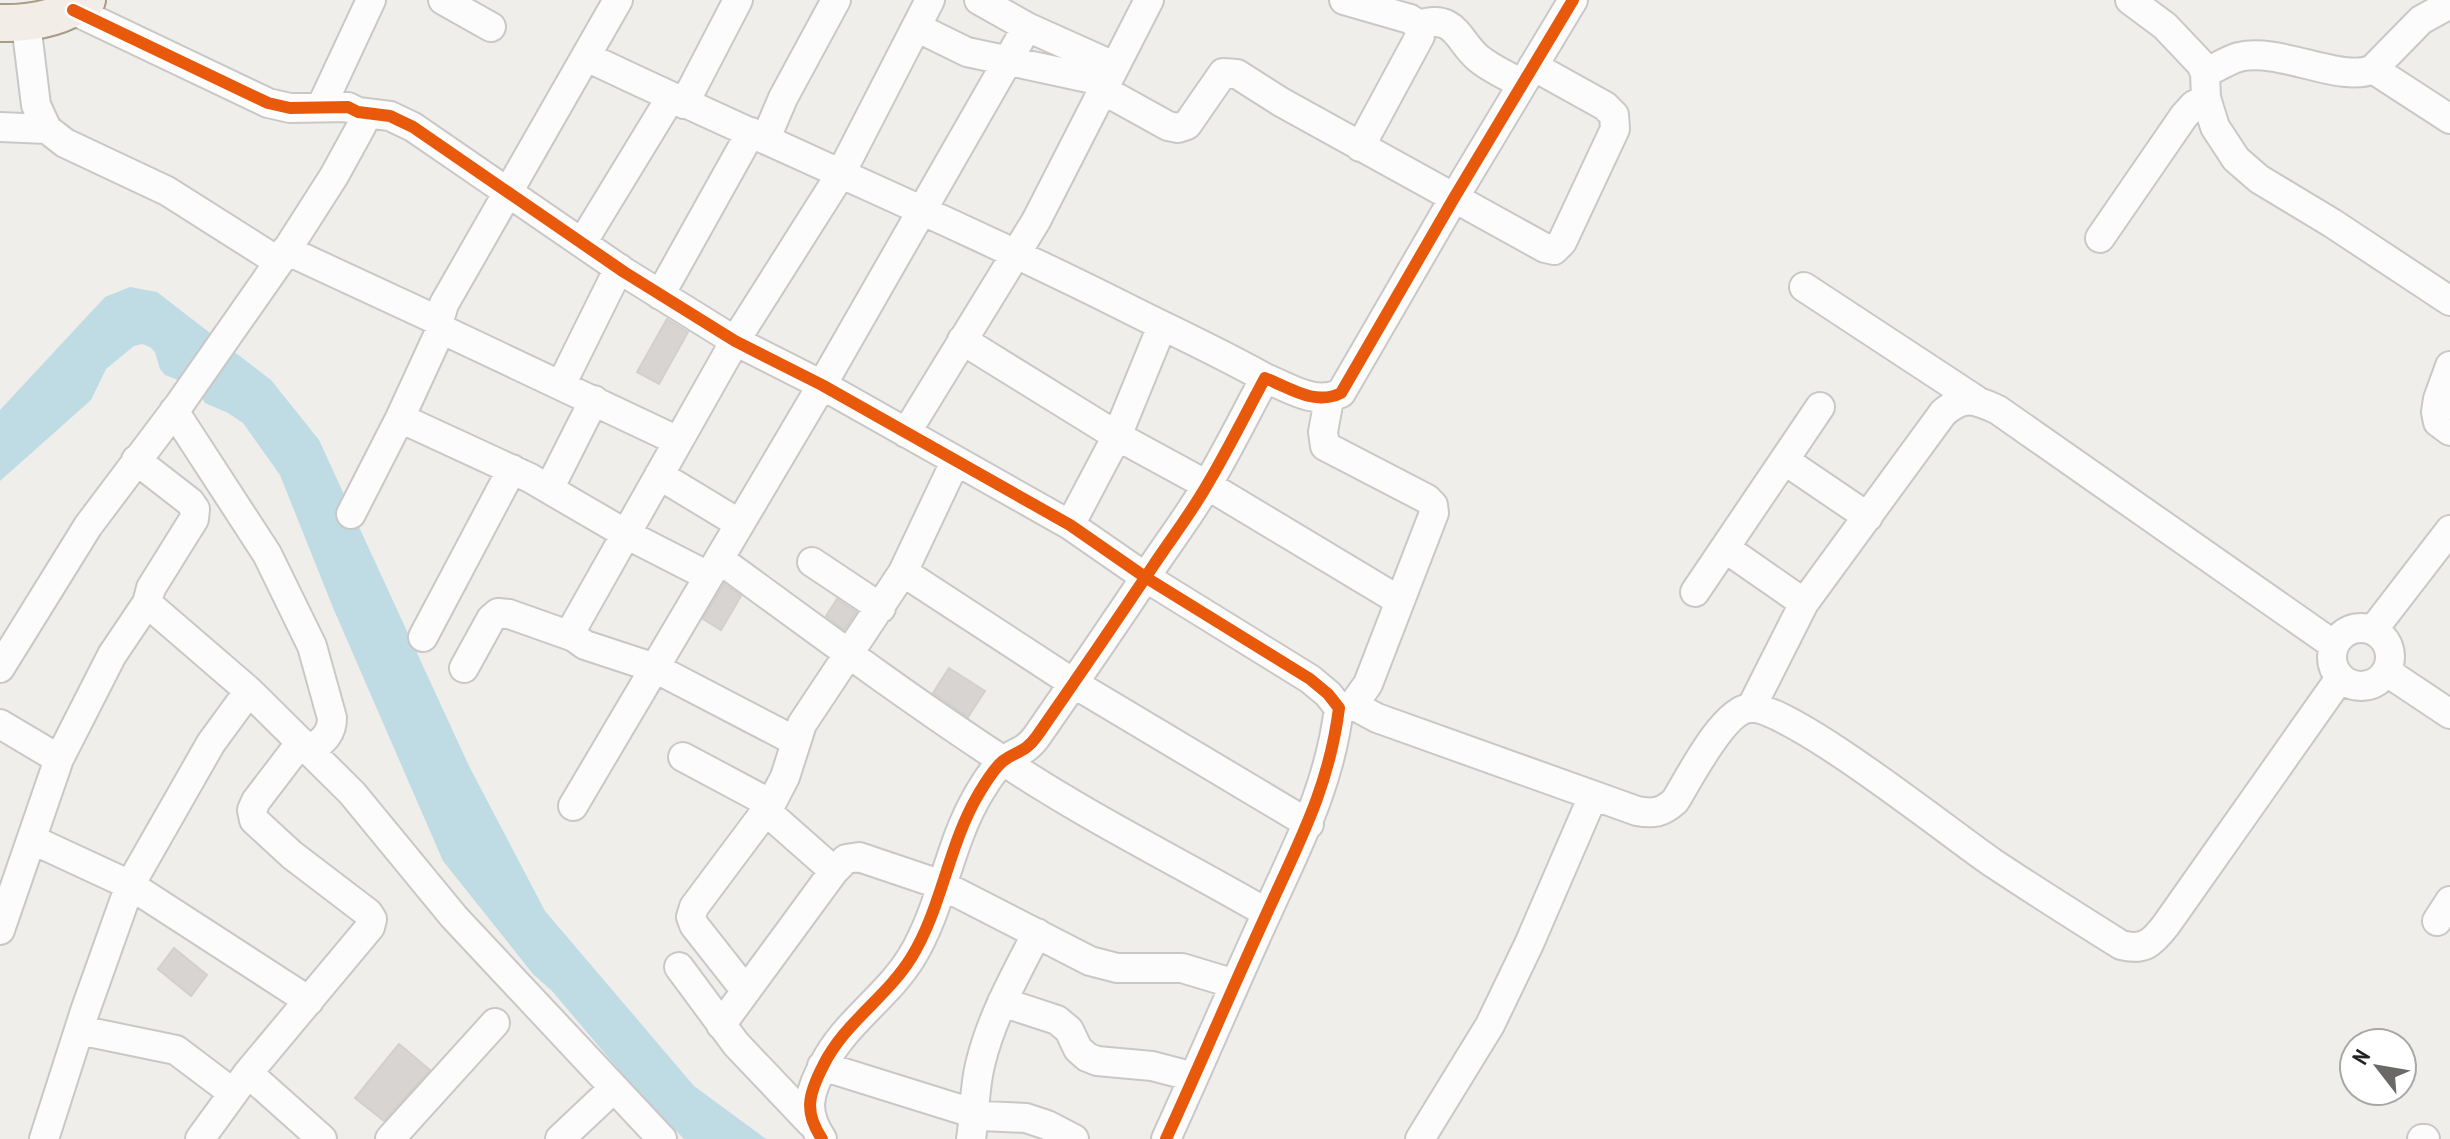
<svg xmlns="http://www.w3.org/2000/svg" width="2450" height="1139" viewBox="0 0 2450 1139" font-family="'PT Sans Narrow',sans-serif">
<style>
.water{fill:#bfdbe3}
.building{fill:#d7d4d2;stroke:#d3d0cc;stroke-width:2}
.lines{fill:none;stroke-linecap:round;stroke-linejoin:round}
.minor-casing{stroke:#c9c8c7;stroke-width:32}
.major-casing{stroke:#a79c86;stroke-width:40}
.minor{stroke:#fdfcfc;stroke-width:28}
.major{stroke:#f3ede7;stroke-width:36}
.cycleway-casing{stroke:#fff;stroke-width:17}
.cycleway{stroke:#e8590c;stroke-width:12}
</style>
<rect width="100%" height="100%" fill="#f0eeeb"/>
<!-- water -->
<path class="water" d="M130 287 157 292 271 380 319 440 469 766 545 911 694 1086 766 1139H684L635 1089 552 991 533 974 443 861 334 610 280 475 243 423 228 413 205 403 196 387 165 375 160 369 155 352 150 347 142 344 134 346 106 369 91 400 0 481V410L105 297Z"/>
<!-- building -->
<path class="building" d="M667 319 688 332 659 384 637 372Z
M724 584 741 596 721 630 703 619Z
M837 599 856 612 844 630 826 616Z
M949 668 985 691 968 717 933 693Z
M174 948 207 975 191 996 158 969Z
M399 1044 430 1070 384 1121 355 1098Z"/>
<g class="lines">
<!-- minor casing -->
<g class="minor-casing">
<path id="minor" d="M443 0 491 27
M618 0 444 304 439 321 441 329 678 441
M979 0 1027 27 1114 66
M1344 0 1410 19 1418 25 1420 36 1360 147
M2130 0 2165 26 2201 64 2205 73 2206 98 2215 127 2236 159 2259 179 2332 223 2450 301
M73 10 268 103 290 108 348 107 358 112 390 116 413 127 624 272 735 341 822 385 1070 525 1145 577 1310 679 1328 694 1339 708C1329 788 1298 844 1266 915 1232 989 1200 1065 1166 1139
M26 24 36 105 47 129 65 143 167 191 279 262
M1418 25C1456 13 1457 40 1478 58 1491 69 1508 76 1522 84
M916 27 967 52 1107 82
M587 57C765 142 947 218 1123 306 1170 330 1219 352 1265 378
M2373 69 2450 119
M2205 73C2216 68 2228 60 2239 57 2280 47 2342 84 2373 69L2421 20 2450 4
M1103 90 1168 126 1178 128 1187 125 1223 73 1237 74 1281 102 1545 248 1554 250 1562 242 1615 129 1614 115 1605 106 1533 66
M684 104 738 0
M321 107 371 0
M0 127 47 129
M766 138 783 98 836 0
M2100 238 2184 116 2194 105 2206 98
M582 243 671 97
M286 250 439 321
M1804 287 1976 400
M660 295 751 132
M962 340 1117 436 1207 485 1400 601
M2450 366 2438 399 2436 412 2438 422 2450 431
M561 385 619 268
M1329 399 1323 432 1325 446 1427 499 1433 505 1434 513 1368 684 1353 705 1339 708
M174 411 267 554 312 646 332 718C332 735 322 741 310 751
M400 418 530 478 626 534 708 576
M906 433 1036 221 1149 0
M136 460 190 502 195 509 194 519 151 588 147 603 249 691 352 793 454 917 662 1139
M1784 460 1868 517
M659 475 740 524
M549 489 594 400
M351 514 400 418 441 329
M1070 525 1117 436 1162 326
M1725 548 1804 603
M719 559C812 627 906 697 1002 760 1087 817 1179 862 1267 913
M812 562 881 608
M903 572 1073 683 1309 824
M1695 592 1820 407
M2332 657a29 29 0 1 1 58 0a29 29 0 1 1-58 0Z
M2373 630 2450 530
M423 637 512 469
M0 668 88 526 179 405 279 262 334 176 362 125 363 118 358 112
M464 668 491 619 498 613 509 614 574 637
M2387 672 2450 714
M1353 705 1377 718 1637 811C1653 814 1662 813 1675 801 1689 779 1722 712 1749 708 1787 703 1953 836 1993 863 2035 891 2078 918 2121 945 2144 951 2152 943 2166 925L2340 678
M1751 708 1804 603 1943 413C1964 395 1974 399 1998 410L2334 645
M0 724 59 759
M795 741 655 668 585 645 574 637V626L735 341 840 175 930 0
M683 757 771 804
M573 806 822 385 1027 27
M766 811 834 871
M33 840 130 885 309 1001
M2437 921 2450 901
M0 930 59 759 112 655 147 603
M679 967 736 1044 811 1123
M746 991 694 925 691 917 694 907 771 804 785 777 802 724 903 572 955 462
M1002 1002 1057 1020 1069 1030 1078 1049 1087 1057 1097 1061 1152 1066 1194 1077
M721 1025 834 871 846 859 859 857 942 885 1090 961 1117 968H1182L1235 984
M79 1030 176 1050 233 1093
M822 1066 982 1116 1026 1118 1047 1125 1074 1139
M248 1073 322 1139
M44 1139 85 1011 130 885 211 743 249 691
M200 1139 248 1073 370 927 372 919 368 913 292 855 254 820 252 810 256 801 301 742
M390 1139 495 1023
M560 1139 614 1088
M822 1139C804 1112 808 1095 823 1066 844 1023 886 998 911 958 942 908 948 846 978 795 984 785 993 769 1003 761 1016 751 1025 753 1037 736 1076 680 1115 623 1153 566 1171 539 1191 513 1207 485 1228 450 1246 413 1265 378 1290 388 1315 406 1341 393L1454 198 1573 0
M971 1139C975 1114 974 1089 980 1065 991 1018 1015 976 1037 933
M1420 1139 1490 1025 1529 944 1593 796
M2422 1139H2425"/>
</g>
<!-- major casing -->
<g class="major-casing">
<path id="major" d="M0 23C31 24 61 18 87 0"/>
</g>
<!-- minor -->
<use href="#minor" class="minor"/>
<!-- major -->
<use href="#major" class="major"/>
<!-- cycleway casing -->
<g class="cycleway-casing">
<path id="cycleway" d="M73 10 268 103 290 108 348 107 358 112 390 116 413 127 624 272 735 341 822 385 1070 525 1145 577 1310 679 1328 694 1339 708C1329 788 1298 844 1266 915 1232 989 1200 1065 1166 1139
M822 1139C804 1112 808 1095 823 1066 844 1023 886 998 911 958 942 908 948 846 978 795 984 785 993 769 1003 761 1016 751 1025 753 1037 736 1076 680 1115 623 1153 566 1171 539 1191 513 1207 485 1228 450 1246 413 1265 378 1290 388 1315 406 1341 393L1454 198 1573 0"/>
</g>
<!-- cycleway -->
<use href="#cycleway" class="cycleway"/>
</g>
<!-- north arrow -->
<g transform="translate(2378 1067) rotate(301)"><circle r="38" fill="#ffffff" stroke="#a7a7a7" stroke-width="2"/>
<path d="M0-6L14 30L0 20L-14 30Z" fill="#6a6968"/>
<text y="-12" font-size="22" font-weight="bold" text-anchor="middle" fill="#222222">N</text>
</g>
</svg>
